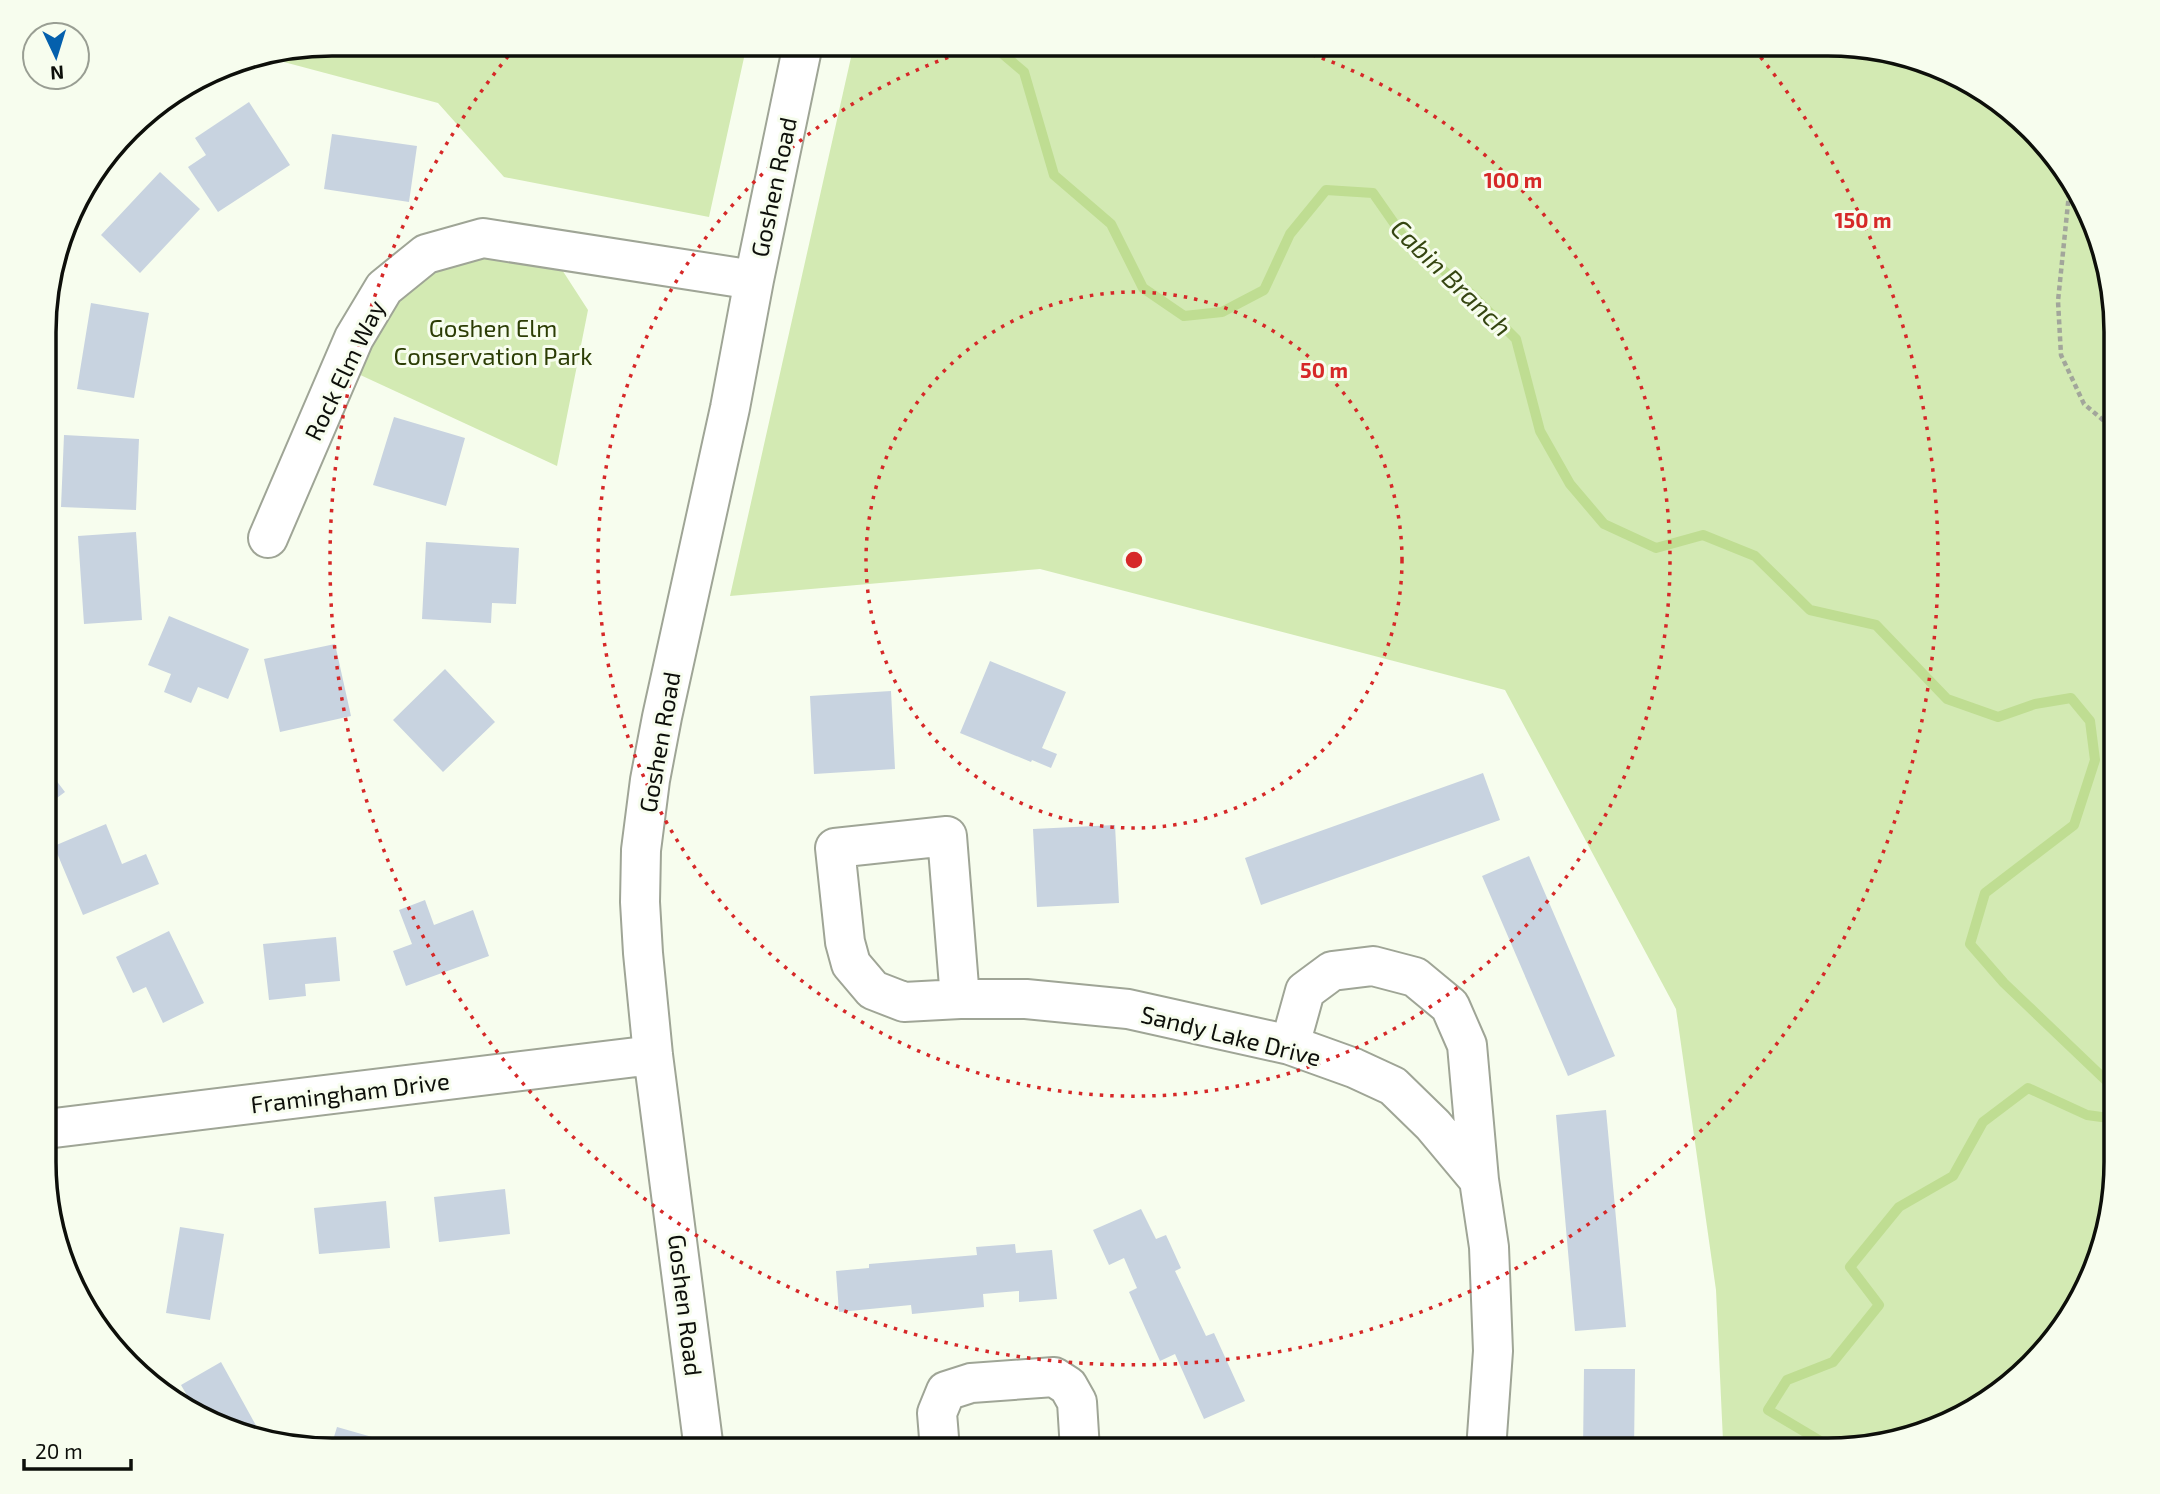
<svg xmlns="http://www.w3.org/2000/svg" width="2160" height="1494" viewBox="0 0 2160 1494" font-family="'Exo 2',sans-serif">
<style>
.green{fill:#d3eab3}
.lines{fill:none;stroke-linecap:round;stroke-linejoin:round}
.stream{stroke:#bfdd92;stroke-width:10}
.building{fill:#c8d3e0}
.minor-casing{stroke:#9fa596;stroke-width:42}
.path{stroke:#a2a69b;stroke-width:4.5;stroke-dasharray:5 3.5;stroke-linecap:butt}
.minor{stroke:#fff;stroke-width:38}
.ring{fill:none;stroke:#d62828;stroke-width:3.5;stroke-dasharray:3.5 7}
.labels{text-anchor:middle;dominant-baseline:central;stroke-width:6;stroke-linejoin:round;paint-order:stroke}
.street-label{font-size:24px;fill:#0d0f0a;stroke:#f7fdee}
.park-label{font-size:24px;fill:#2c3d05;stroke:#f7fdee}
.water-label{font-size:26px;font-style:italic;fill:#354611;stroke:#f7fdee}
.rim{fill:none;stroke:#0d0f0a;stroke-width:3.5}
.centre{fill:#d62828;stroke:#f7fdee;stroke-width:3.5}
.ring-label{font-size:21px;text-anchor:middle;font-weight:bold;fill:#d62828;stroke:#f7fdee;stroke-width:6;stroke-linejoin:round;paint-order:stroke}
</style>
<rect width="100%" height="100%" fill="#f7fdee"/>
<!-- green -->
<path class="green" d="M332 44H747L709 217 504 177 438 103 265 57Z
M854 44H1846L1921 59 2003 103 2086 204 2116 314V1180L2101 1255 2057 1337 1956 1420 1828 1450H1721L1723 1441 1716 1290 1676 1009 1505 690 1040 569 730 596Z
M469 257 557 262 588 310 557 466 356 373 389 309 433 271Z"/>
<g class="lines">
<!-- stream -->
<path class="stream" d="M991 44 1024 72 1054 175 1111 224 1143 288 1184 316 1222 312 1264 290 1290 234 1326 190 1373 193 1403 236 1470 293 1516 339 1540 431 1570 484 1604 524 1656 548 1703 535 1755 556 1810 610 1876 625 1947 699 1998 717 2035 704 2071 698 2090 721 2095 760 2074 825 1985 893 1970 944 2004 983 2116 1090
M1828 1450 1827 1445 1768 1410 1787 1380 1833 1362 1879 1305 1850 1267 1899 1207 1953 1176 1983 1122 2028 1088 2087 1115 2116 1119"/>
</g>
<!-- building -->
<path class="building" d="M249 102 290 165 218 212 188 167 206 155 195 138Z
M332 134 417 146 409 202 324 189Z
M160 172 200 209 140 273 101 235Z
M91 303 149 313 134 398 77 389Z
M394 417 465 438 446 506 373 485Z
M64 435 139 439 136 510 61 507Z
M136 532 142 620 84 624 78 536Z
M426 542 519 548 516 604 492 603 491 623 422 619Z
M169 616 249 649 228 699 198 687 191 703 164 692 171 674 148 665Z
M335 644 351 716 280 732 264 659Z
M990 661 1066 692 1042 748 1057 754 1051 768 1032 760 1031 762 960 733Z
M445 669 495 722 443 772 393 720Z
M891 691 895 769 814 774 810 696Z
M46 767 65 792 46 806Z
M1483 773 1500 820 1261 905 1245 858Z
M106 824 122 864 146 854 159 884 83 915 54 846Z
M1115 825 1119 903 1037 907 1033 829Z
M1529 856 1615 1056 1568 1076 1482 876Z
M425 900 434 925 473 910 489 956 406 986 393 951 412 944 399 910Z
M169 931 204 1003 163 1023 146 987 133 993 116 957Z
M336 937 340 981 305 984 306 996 269 1000 263 944Z
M1606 1110 1626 1327 1575 1331 1556 1115Z
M505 1189 510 1234 439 1242 434 1197Z
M386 1201 390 1248 319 1254 314 1208Z
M1141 1209 1156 1239 1166 1235 1181 1268 1175 1271 1206 1336 1214 1333 1245 1401 1204 1419 1175 1354 1160 1361 1129 1292 1137 1288 1124 1258 1109 1265 1093 1230Z
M180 1227 224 1234 210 1320 166 1313Z
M1015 1244 1016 1253 1052 1250 1057 1299 1019 1302V1291L983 1294 984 1307 912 1314 911 1305 839 1312 836 1271 869 1268V1264L977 1255 976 1247Z
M221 1362 264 1440 239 1435 196 1411 181 1385Z
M1584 1369H1635L1634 1450H1583Z
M337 1427 407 1447 406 1450H330Z"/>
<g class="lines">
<!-- minor casing -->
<g class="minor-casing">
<path id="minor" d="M268 538 354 338 384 288 426 254 483 238 754 280
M960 999 947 836 835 848 845 942 851 964 873 990 904 1002 960 999H1026L1128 1009 1290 1045 1354 1068 1393 1086 1433 1125 1479 1180 1489 1247 1493 1351 1486 1450
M1290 1045 1305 991 1332 971 1373 966 1415 977 1450 1006 1467 1045 1479 1180
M46 1129 653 1055
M704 1450 653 1055 643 953 640 902 641 850 650 780 662 717 730 408 754 280 803 44
M940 1450 937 1413 946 1391 971 1383 1054 1377 1068 1386 1077 1402 1080 1450"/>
</g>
<!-- path -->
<path class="path" d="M2070 184 2058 301 2061 355 2084 404 2116 431"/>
<!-- minor -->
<use href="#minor" class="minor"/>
</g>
<!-- distance rings -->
<g class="ring">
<circle cx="1134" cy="560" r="268"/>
<path d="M1282 45A536 536 0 1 1 986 45"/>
<path d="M1754 49A804 804 0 1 1 514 49"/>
</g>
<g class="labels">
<!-- street labels -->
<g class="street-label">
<text transform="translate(773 187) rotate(-78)">Goshen Road</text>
<text transform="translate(344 370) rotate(-64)">Rock Elm Way</text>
<text transform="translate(659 742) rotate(-80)">Goshen Road</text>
<text transform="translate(1231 1035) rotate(14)">Sandy Lake Drive</text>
<text transform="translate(350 1092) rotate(-7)">Framingham Drive</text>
<text transform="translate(686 1305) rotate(83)">Goshen Road</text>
</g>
<!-- park labels -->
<g class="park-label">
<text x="493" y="327">Goshen Elm<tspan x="493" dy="28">Conservation Park</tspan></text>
</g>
<!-- water labels -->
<g class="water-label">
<text transform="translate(1452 277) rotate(44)">Cabin Branch</text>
</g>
</g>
<!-- crop -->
<path d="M0 0H2160V1494H0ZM332 56H1828A276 276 0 0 1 2104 332V1162A276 276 0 0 1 1828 1438H332A276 276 0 0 1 56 1162V332A276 276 0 0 1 332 56Z" fill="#f7fdee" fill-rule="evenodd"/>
<path class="rim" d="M332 56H1828A276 276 0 0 1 2104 332V1162A276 276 0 0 1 1828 1438H332A276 276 0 0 1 56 1162V332A276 276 0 0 1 332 56Z"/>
<circle cx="1134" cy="560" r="10" class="centre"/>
<g class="ring-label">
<text x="1513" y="188">100 m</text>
<text x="1863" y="228">150 m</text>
<text x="1324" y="378">50 m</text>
</g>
<!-- north arrow -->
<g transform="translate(56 56) rotate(176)"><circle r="33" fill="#f7fdee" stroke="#999e93" stroke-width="2"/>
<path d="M0-5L12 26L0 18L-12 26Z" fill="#0460ad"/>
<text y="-10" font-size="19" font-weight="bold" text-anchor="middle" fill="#0d0f0a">N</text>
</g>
<!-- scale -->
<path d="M24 1459v10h107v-10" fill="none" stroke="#0d0f0a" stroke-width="3.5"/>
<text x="35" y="1459" font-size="21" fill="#0d0f0a" stroke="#f7fdee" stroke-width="5" paint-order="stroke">20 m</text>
</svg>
